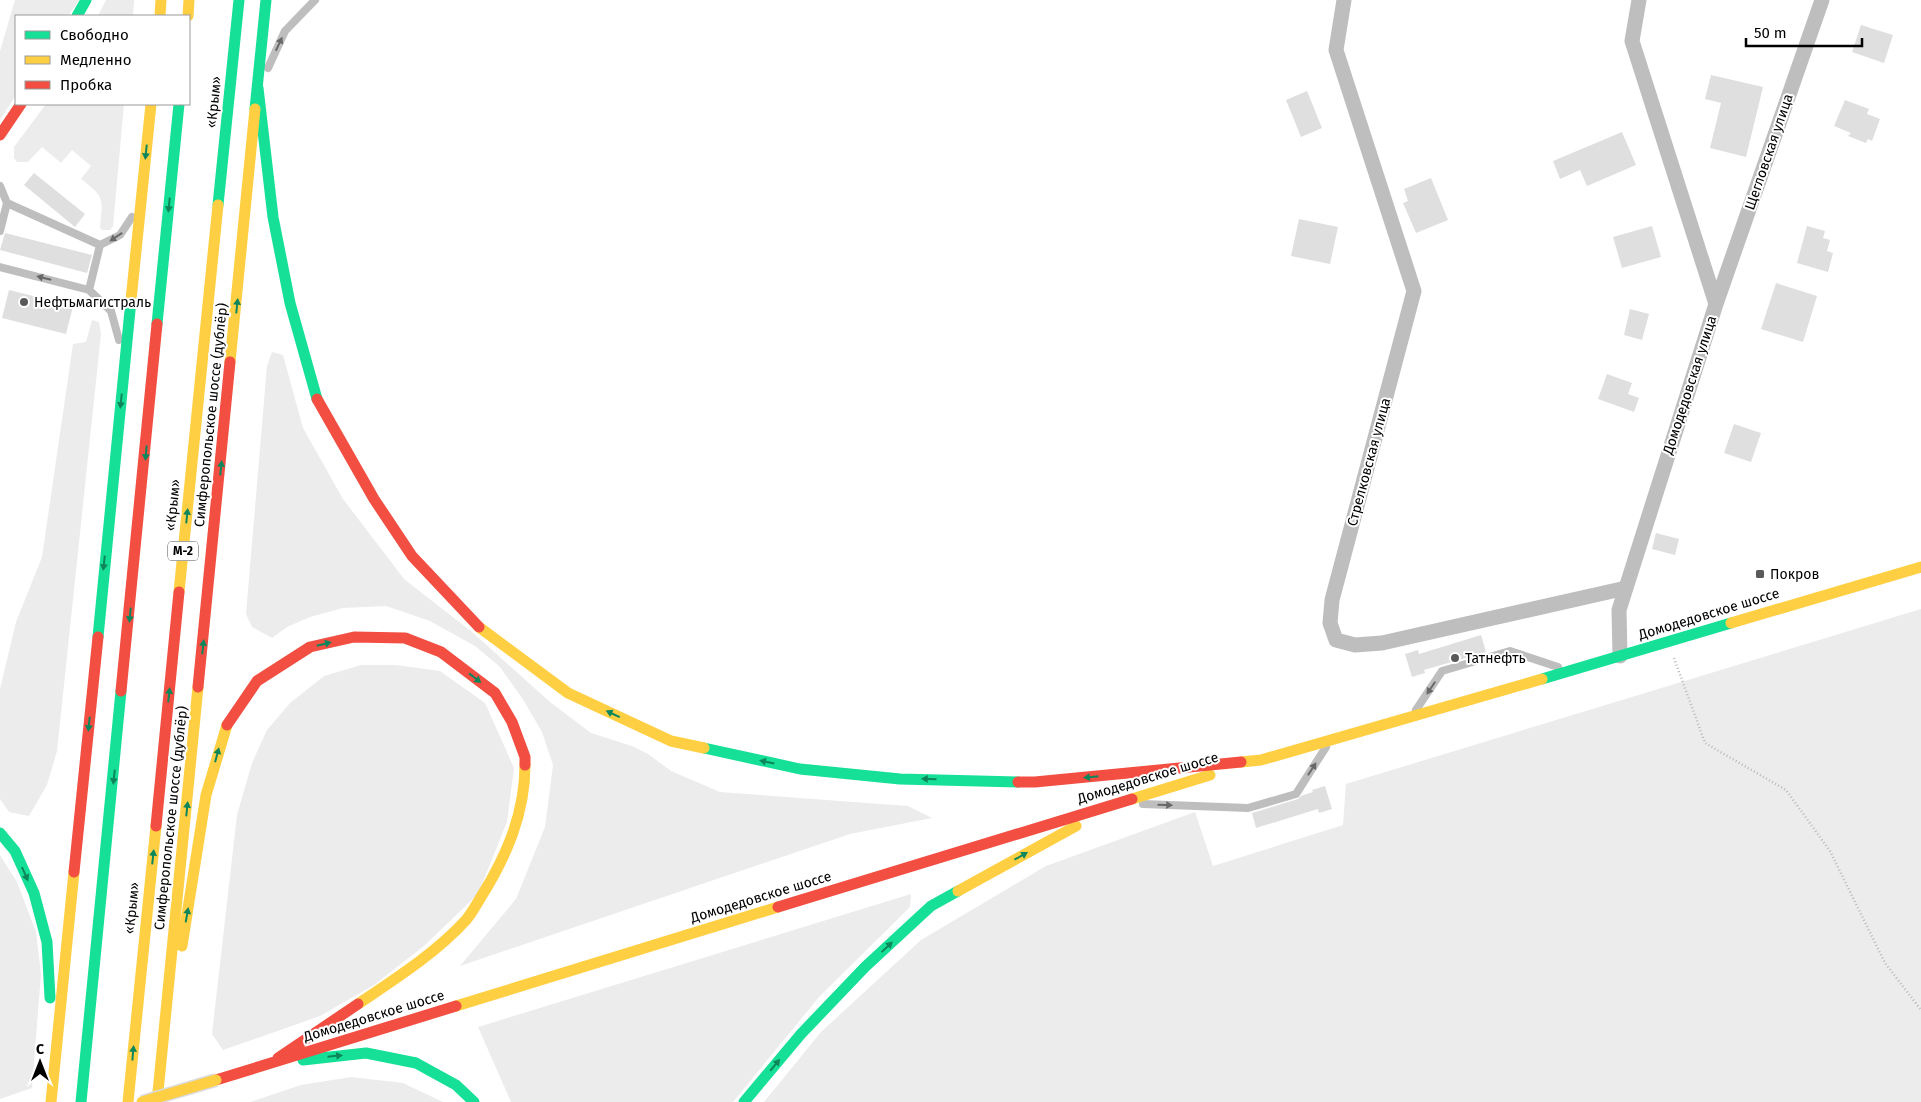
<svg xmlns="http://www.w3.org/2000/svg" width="1921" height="1102" viewBox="0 0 1921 1102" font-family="'Fira Sans',sans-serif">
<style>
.green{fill:#ececec}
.building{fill:#dfdfdf}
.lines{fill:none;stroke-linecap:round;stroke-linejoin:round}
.path{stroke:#b9b9b9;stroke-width:2.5;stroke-dasharray:1 2.5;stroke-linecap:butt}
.lane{stroke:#bebebe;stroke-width:8}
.street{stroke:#bebebe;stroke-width:15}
.fast{stroke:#16e098;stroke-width:11}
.slow{stroke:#ffcf43;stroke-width:11}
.jam{stroke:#f24e42;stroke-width:11}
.slow-bridge-casing{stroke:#dbdbdb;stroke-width:14;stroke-linecap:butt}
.slow-bridge{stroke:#ffcf43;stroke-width:11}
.oneway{fill:#686868}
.oneway2{fill:#0d865b}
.poi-dot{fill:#595959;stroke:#fff;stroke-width:2}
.labels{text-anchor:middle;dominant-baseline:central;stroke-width:4;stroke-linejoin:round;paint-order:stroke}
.shield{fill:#fff;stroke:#4c4c4c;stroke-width:1}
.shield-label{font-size:12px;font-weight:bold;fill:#000}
.street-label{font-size:14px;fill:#000;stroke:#fff}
.poi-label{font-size:14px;fill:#000;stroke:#fff;text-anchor:start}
</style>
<rect width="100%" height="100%" fill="#fff"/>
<!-- green -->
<path class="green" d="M15 0H79L68 16H16V95L0 120V51Z
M106 0H134L133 16H98Z
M46 104H124L113 226 110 230H102L100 228C102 198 106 198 81 179L91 166 72 150 61 163 42 147 28 162H17L14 158V147Z
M92 320 99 322 101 334 57 751 47 785 29 816 9 812 0 799V689L16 622 42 557 73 344 86 342Z
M272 352 283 355 303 428 343 499 404 579 472 632 550 702 591 733 632 746 648 754 671 771 720 792 908 806 932 818 850 834 460 966 516 899 545 827 553 765 542 732 524 701 500 667 475 646 430 621 386 606 343 608 310 617 287 627 272 638 252 627 246 614 267 366Z
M1921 609V1102H764L821 1032 921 940 1046 866 1195 812 1213 866 1343 825 1346 784Z
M361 665H395L440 671 485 703 514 768 507 822 478 894 424 946 374 985 320 1016 223 1050 212 1034 237 815 252 763 267 730 290 703 324 676Z
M0 855 17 882 36 932 41 974 32 1088 0 1099Z
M911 894 910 907 819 997 733 1102H511L478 1027Z
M351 1077 403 1083 443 1102H250L301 1085Z"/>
<!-- building -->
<path class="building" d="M1861 25 1893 35 1884 63 1852 52Z
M1711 75 1763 87 1746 157 1710 148 1721 103 1705 99Z
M1307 91 1322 128 1301 137 1286 100Z
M1845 100 1869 109 1867 114 1880 119 1872 141 1868 139 1866 143 1848 136 1851 133 1834 126Z
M1622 132 1636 165 1587 186 1580 170 1560 179 1553 161Z
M34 173 85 214 75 227 24 185Z
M1431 178 1448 220 1416 233 1403 203 1408 201 1404 189Z
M1299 219 1338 227 1330 264 1291 256Z
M1652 226 1661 257 1622 268 1613 237Z
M1807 226 1825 231 1823 238 1830 240 1827 251 1833 253 1828 272 1797 263Z
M5 233 92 255 87 273 0 250Z
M1776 283 1817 296 1803 342 1761 329Z
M9 290 73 306 66 334 2 318Z
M1630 309 1649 314 1642 340 1624 335Z
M1607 374 1632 383 1628 394 1639 398 1634 412 1598 399Z
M1734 424 1761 433 1751 462 1724 453Z
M1656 533 1679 539 1675 555 1652 549Z
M1481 635 1486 652 1424 670 1425 673 1412 677 1405 654 1418 650 1419 654Z
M1325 786 1332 809 1319 813 1318 809 1256 828 1252 813 1298 799 1301 796 1313 792 1312 790Z"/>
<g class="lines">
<!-- path -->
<path class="path" d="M1674 658 1705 743 1786 790 1830 851 1885 963 1921 1010"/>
<!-- lane -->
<path class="lane" d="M268 68 285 31 315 0
M0 186 7 203 0 231
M7 203 100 245
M0 267 89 290
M119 340 111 311 89 290 100 245 120 235 132 217
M1416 710 1442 671 1510 651 1558 667
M1143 804 1248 808 1296 794 1326 747"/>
<!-- street -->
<path class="street" d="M1344 0 1336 50 1414 291 1332 600 1330 623 1336 640 1355 645 1382 643 1626 588
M1716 304 1822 0
M1620 656 1619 610 1716 304 1632 41 1639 0"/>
<!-- fast -->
<path class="fast" d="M77 16 86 0
M258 88 273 217 290 303 317 399
M255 109 266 0
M218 205 239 0
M157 324 179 104
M98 637 131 300
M1542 679 1731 623
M704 748 800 769 900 779 1018 782
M0 833 15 851 34 893 47 942 50 998
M303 1060 366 1053 416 1063 456 1085 474 1102
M81 1102 121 691
M744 1102 801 1034 865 967 931 906 958 891"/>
<!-- slow -->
<path class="slow" d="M160 16 161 0
M188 16 189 0
M131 300 151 104
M230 362 255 109
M179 592 218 205
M1731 623 1921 567
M479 627 568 693 671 741 704 748
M1241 762 1261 760 1542 679
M1132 799 1210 775
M958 891 1076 826
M182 946 206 795 227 725
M358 1004C395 979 436 953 466 920 472 913 476 905 481 897 506 857 525 814 525 765
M456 1006 778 907
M51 1102 74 872
M128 1102 156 826
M157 1102 198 687"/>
<!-- jam -->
<path class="jam" d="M0 135 21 104
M317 399 374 499 412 556 479 627
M198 687 230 362
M121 691 157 324
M227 725 257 681 310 647 354 637 405 638 441 652 495 693 512 722 525 757V765
M1018 782H1035L1241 762
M156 826 179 592
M74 872 98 637
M778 907 1132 799
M278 1058 358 1004
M216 1080 456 1006"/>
<!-- slow-bridge casing -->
<g class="slow-bridge-casing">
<path id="slow-bridge" d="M142 1102 216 1080"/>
</g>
<!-- slow-bridge -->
<use href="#slow-bridge" class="slow-bridge"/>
</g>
<!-- one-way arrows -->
<defs><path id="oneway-solid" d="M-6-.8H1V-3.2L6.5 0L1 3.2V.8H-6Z" transform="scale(1.25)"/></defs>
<g class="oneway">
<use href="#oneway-solid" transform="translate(279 44) rotate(-65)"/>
<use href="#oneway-solid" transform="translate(116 237) rotate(146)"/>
<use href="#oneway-solid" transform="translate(44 278) rotate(-166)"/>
<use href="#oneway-solid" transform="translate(1431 688) rotate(124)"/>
<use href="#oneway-solid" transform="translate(1312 769) rotate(-57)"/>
<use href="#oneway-solid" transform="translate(1165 805) rotate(2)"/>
</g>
<g class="oneway2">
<use href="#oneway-solid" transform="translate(146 152) rotate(96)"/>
<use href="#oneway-solid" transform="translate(169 205) rotate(96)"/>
<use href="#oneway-solid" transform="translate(237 306) rotate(-84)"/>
<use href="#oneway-solid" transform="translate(121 401) rotate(96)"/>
<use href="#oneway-solid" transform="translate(146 453) rotate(95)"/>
<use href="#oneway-solid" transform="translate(221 468) rotate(-84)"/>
<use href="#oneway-solid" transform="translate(187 516) rotate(-84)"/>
<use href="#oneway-solid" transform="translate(104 563) rotate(96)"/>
<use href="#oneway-solid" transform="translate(130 615) rotate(96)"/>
<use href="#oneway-solid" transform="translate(324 644) rotate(-14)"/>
<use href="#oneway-solid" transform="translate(203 647) rotate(-84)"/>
<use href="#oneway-solid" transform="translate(475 678) rotate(38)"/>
<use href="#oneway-solid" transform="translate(169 695) rotate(-84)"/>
<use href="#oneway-solid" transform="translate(613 714) rotate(-155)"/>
<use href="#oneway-solid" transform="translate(89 724) rotate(96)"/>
<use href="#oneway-solid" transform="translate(217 755) rotate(-75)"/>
<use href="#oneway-solid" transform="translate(767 762) rotate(-168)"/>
<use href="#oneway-solid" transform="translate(114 777) rotate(96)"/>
<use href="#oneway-solid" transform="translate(1091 777) rotate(174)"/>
<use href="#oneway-solid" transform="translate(929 779) rotate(-179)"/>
<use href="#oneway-solid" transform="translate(187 809) rotate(-84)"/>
<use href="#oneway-solid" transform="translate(1021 856) rotate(-29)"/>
<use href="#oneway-solid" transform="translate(153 857) rotate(-84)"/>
<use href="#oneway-solid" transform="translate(25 874) rotate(66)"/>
<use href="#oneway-solid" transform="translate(187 915) rotate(-80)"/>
<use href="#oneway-solid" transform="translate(887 947) rotate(-43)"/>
<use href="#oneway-solid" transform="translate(133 1053) rotate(-85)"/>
<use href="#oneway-solid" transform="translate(335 1056) rotate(-6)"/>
<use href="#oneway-solid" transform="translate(775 1065) rotate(-50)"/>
</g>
<!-- markers -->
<g class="poi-dot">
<circle cx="24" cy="302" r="5"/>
<rect x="1755" y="569" width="10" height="10" rx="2.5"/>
<circle cx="1455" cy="658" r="5"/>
</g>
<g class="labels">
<!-- shield labels -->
<rect class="shield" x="168" y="541.5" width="30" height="19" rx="4"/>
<g class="shield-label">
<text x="183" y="551">М-2</text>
</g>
<!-- street labels -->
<g class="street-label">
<text transform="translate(214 102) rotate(-84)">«Крым»</text>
<text transform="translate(1769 152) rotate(-71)">Щегловская улица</text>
<text transform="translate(1690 385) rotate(-72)">Домодедовская улица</text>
<text transform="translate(211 415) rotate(-84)">Симферопольское шоссе (дублёр)</text>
<text transform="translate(1369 462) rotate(-75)">Стрелковская улица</text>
<text transform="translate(173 505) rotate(-84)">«Крым»</text>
<text transform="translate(1709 614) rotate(-17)">Домодедовское шоссе</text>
<text transform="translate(1148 778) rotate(-17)">Домодедовское шоссе</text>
<text transform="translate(171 818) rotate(-84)">Симферопольское шоссе (дублёр)</text>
<text transform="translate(761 897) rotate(-17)">Домодедовское шоссе</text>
<text transform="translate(132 908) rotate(-84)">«Крым»</text>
<text transform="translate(374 1016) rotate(-17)">Домодедовское шоссе</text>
</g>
<!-- poi labels -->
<g class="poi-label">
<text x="34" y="302">Нефтьмагистраль</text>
<text x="1770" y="574">Покров</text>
<text x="1465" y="658">Татнефть</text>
</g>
</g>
<!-- legend -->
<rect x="15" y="15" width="175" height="90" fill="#ffffff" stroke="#999999"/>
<rect x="25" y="31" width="25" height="8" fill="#16e098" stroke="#999999"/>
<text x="60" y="40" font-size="15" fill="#000000">Свободно</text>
<rect x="25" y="56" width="25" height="8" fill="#ffcf43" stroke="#999999"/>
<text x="60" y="65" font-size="15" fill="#000000">Медленно</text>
<rect x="25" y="81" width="25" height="8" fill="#f24e42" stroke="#999999"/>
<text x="60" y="90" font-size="15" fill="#000000">Пробка</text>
<!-- north arrow -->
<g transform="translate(40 1062)" stroke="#ffffff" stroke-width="4" paint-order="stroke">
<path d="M0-4L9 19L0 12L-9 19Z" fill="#000000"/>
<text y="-8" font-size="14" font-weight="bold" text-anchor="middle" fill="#000000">С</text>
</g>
<!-- scale -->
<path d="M1746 38v8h116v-8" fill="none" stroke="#000000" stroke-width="2.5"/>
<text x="1754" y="38" font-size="15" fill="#000000" stroke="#ffffff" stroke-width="4" paint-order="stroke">50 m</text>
</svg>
